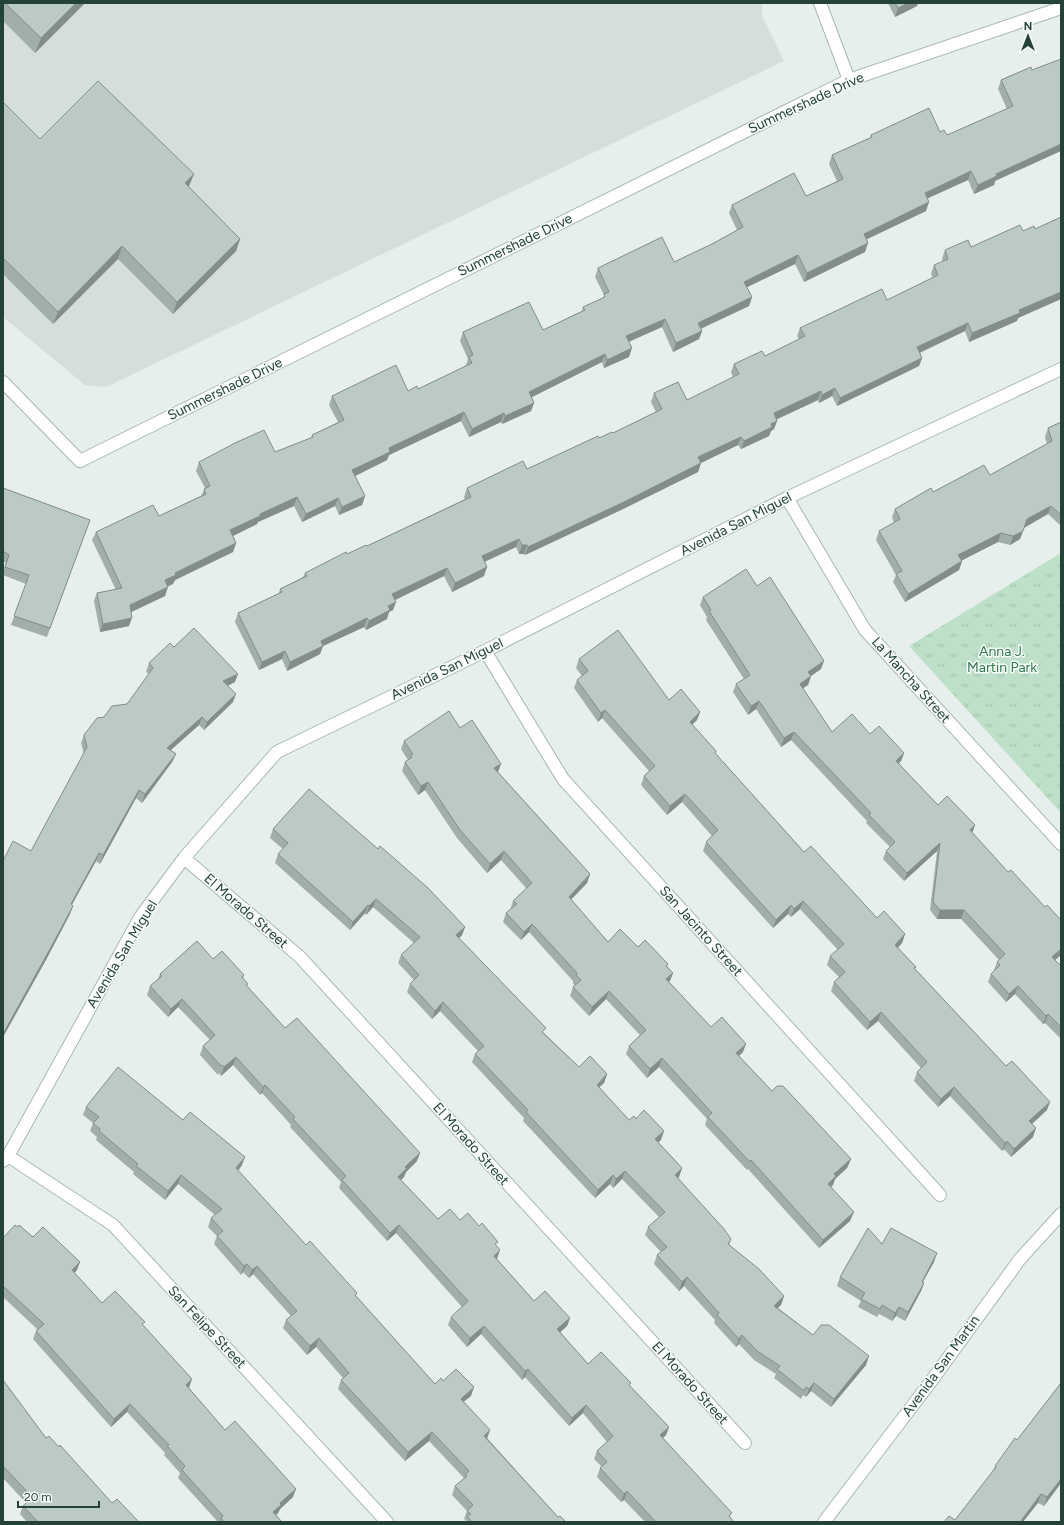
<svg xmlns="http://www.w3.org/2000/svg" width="1064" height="1525" viewBox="0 0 1064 1525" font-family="Figtree,sans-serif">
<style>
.built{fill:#d4dfda}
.grass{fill:url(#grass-tufts)}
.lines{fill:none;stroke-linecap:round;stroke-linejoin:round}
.minor-casing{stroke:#a8b8b2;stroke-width:14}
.tertiary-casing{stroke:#a8b8b2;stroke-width:14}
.minor{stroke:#fff;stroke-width:12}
.tertiary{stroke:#fff;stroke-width:12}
.wall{fill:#a1aea9}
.shaded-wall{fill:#838d89}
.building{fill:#bbcac4;stroke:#838d89}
.labels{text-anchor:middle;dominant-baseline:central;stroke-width:3;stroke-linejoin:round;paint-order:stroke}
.street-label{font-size:14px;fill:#24423a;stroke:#f7fbf9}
.park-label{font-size:14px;fill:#2d7a4b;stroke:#f7fbf9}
</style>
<defs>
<pattern id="grass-tufts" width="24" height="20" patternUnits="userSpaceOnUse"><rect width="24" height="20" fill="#bfe0c8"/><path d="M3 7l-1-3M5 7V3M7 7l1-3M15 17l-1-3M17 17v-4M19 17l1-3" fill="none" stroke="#a4c1ad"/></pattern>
</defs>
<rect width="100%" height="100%" fill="#e6efeb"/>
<!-- built -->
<path class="built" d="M3 3H762V16L784 61 106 387 85 385 3 317Z"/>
<!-- grass -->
<path class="grass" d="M1061 553V813L909 646Z"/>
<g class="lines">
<!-- minor casing -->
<g class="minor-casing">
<path id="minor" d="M820 3 849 80
M3 382 80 461 849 80 1061 8
M787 498 865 630 1061 844
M485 651 563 779 940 1195
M184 858 300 957 745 1443
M8 1156 113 1225 387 1522
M3 1161 8 1156 141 916 184 858 277 752 485 651 787 498 1061 369"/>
</g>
<!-- tertiary casing -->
<g class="tertiary-casing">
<path id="tertiary" d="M824 1522 932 1380 1020 1259 1061 1214"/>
</g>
<!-- minor -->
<use href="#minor" class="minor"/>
<!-- tertiary -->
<use href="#tertiary" class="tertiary"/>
</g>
<!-- wall -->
<path class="wall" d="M3 3H85L35 53 3 21Z
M888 3H918L917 6 895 17Z
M1031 67 994 185 974 194 968 180 927 198 926 211 867 239 865 252 804 282 795 264 747 287 752 297 749 306 701 329 702 331 699 339 673 352 662 327 629 342V357L604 368 602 362 532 397 534 403 531 411 502 424 501 422 469 437 461 421 389 455 387 460 355 476 365 496 362 505 339 515 335 506 302 522 294 506 258 522 257 524 232 536 236 543 233 552 175 580 173 584 167 586 165 596 131 612 129 626 100 632 94 601 97 593 116 590 92 540 96 532 159 516 201 496 205 488 196 471 199 462 275 452 311 438 312 435 338 422 329 405 332 396 408 391 418 389 466 366 468 359 460 341 463 332 543 330 582 311 583 307 603 298 604 295 595 277 598 268 674 262 712 244 737 230 729 213 732 205 806 196 837 181 829 164 832 155 870 138 871 135 940 132 947 135 1007 109 998 89 1001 80Z
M3 102 40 139 194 174 188 187 240 239 236 251 173 314 118 259 53 324 3 274Z
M1061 217V299L1018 318 1017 321 969 342 965 331 920 353 922 358 919 366 837 406 832 396 819 403 818 400 777 419V421L774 429 771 431 769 436 741 449 738 445 701 463 698 472 621 510 525 555 524 554H519L516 547 485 562 484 576 452 592 444 576 395 600 396 602 393 610 389 612 387 619 366 630 364 627 323 646 320 654 287 671 282 659 259 670 235 622 238 613 279 593 280 589 303 577 305 573 367 546 465 499 464 497 467 488 527 469 599 438 613 433 656 412 651 402 654 393 687 400 733 377 731 372 734 364 765 356 799 339 797 336 800 328 887 300 933 278 931 274 934 265 943 262 942 259 945 250 971 247 1023 231 1035 229Z
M1061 422V526L1048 514 1024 527 1020 539 1010 545 998 542 961 560 962 561 959 570 905 602 893 582 896 575 876 540 879 531 894 523 892 517 895 509 933 492 990 475 1047 444 1045 437 1048 428Z
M3 488 90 520 47 637 11 625 26 584 3 575V571L6 563 3 561Z
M757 586 821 669 811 676 808 685 803 688 832 732 870 734 904 753 901 761 899 764 938 805 972 833 1008 872 1045 907 1061 920V955L1055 960 1061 966V1039L1045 1023 1043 1024 1015 994 1006 1002 988 982 991 974 994 971V970L997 962 999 960 961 919H937L930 910 937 851 904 881 883 859 886 851 890 847 866 823 867 821 791 740 781 747 756 709 748 715 733 692 736 684 744 679 706 620 707 617 700 605 703 597Z
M174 647 235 682 228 686 233 702 204 730 199 725 171 750 176 754 172 762 142 803 136 798 100 864 96 861 72 905 70 914 47 958 3 1037V861L31 851 84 754 81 743 84 735 104 717 127 704 149 674 146 672 149 663Z
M579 659 669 700 700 712 697 720 692 725 716 751 715 753 804 852 877 918 905 934 902 943 898 948 916 967 915 969 1047 1110 1032 1124 1033 1137 1011 1157 1004 1149 1002 1151 950 1096 938 1107 914 1081 917 1072 921 1068 878 1021 867 1030 831 991 834 982 839 977 827 965 830 956 838 950 800 909 791 917 788 914 773 928 703 851 706 842 712 836 682 802 667 815 641 785 644 776 649 771 602 718 598 722 574 688 577 680 582 676 576 668Z
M460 728 498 772 590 874 587 883 571 899 608 942 638 947 668 964 667 966 673 973 669 982 711 1027 743 1052 739 1056 772 1091 851 1159 847 1168 835 1179 833 1185 831 1187 850 1221 819 1248 748 1169 747 1170 705 1125 707 1119 659 1067 647 1078 626 1054 629 1046 640 1035 606 999 589 1016 570 996 573 987 575 986 573 983V981L529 932 521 940 503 922 506 913 510 910 513 901 527 889 501 860 487 873 457 838 425 790 418 795 402 771 405 762 408 760 401 749 404 741Z
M273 829 465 927 462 935 459 938 544 1033 579 1067 607 1074 604 1083 599 1087 629 1120 636 1119 661 1140 658 1142 682 1168 679 1177 678 1178 731 1239 729 1245 784 1296 781 1305 778 1308 813 1335 866 1365 831 1407 811 1391 806 1397 803 1395 801 1399 774 1378 776 1374 754 1360 739 1344 736 1347 714 1323 715 1320 684 1286 679 1291 654 1264 657 1255 661 1252 645 1235 648 1227 659 1217 622 1179 613 1188 610 1184 595 1198 523 1121 524 1118 472 1062 475 1054 478 1051 440 1011 432 1019 407 992 410 984 414 980 398 963 401 955 414 943 373 907 366 915 365 913 350 930 275 863 278 854 283 849 270 838Z
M213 959 244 975 243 978 247 986 285 1028 417 1161 406 1172 404 1177 401 1180 438 1219 460 1220 497 1246V1259L534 1301 570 1318 567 1326 560 1332 588 1364 630 1386 669 1427 666 1435 663 1438 734 1522H645L624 1500 621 1502 597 1477 600 1468 602 1467 594 1459 597 1451 607 1442 583 1413 569 1426 525 1377 522 1380 481 1334 467 1347 448 1325 451 1317 462 1307 396 1233 387 1241 339 1188 341 1182 290 1127 291 1125 262 1093 260 1095 233 1065 221 1076 219 1073 218 1075 200 1055 203 1046 210 1040 178 1007 168 1017 147 995 150 986 158 979 160 974Z
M86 1107 183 1120 242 1165 238 1171 306 1245 356 1296 435 1384 443 1381 471 1396 463 1402 487 1438 558 1517 566 1522H465L466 1520 464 1519 467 1511 452 1495 455 1486 464 1478 429 1441 405 1461 338 1389 341 1380 343 1378 316 1347 307 1355 283 1328 286 1320 291 1316 253 1274 249 1278 243 1272 241 1275 214 1244 217 1236 208 1227 211 1218 215 1215 178 1184 165 1200 133 1174 134 1172 96 1140 97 1137 90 1131 93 1123 83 1115Z
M18 1227 33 1237 77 1270 74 1273 102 1303 143 1326 189 1388 225 1430 293 1497 280 1509 278 1513 276 1515 282 1522H218L178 1478 180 1473 164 1455 165 1453 127 1412 111 1427 33 1339 36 1331 37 1329 3 1297V1238Z
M882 1244 934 1262 923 1282 924 1283 921 1291 905 1321 896 1316 892 1321 879 1314 877 1317 858 1307 861 1301 837 1286 840 1277Z
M3 1380 46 1438 59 1447 112 1503 139 1522H27L20 1514 23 1506 26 1503 3 1478Z
M1061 1383V1483L1044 1506 1038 1503 955 1520 993 1471 995 1466 1017 1440Z"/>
<!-- shaded-wall -->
<path class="shaded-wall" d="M76 3H85L35 53 41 38Z
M908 3H918L917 6 895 17 898 8Z
M1061 144V151L995 181 994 185 974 194 978 185 996 174Z
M971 171 968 180 922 201 925 193Z
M194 174 189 186 180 195 185 183Z
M929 202 926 211 861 242 864 234Z
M240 239 236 251 173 314 177 302Z
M868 243 865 252 804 282 807 273Z
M122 246 118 259 53 324 58 312Z
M798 255 795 264 741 290 744 282Z
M1061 292V299L1018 318 1017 321 969 342 972 333 1019 310Z
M752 297 749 306 695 331 698 323Z
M665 319 662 327 623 344 626 336Z
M968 323 965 331 914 355 917 347Z
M702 331 699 339 673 352 676 343Z
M632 348 629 357 604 368 607 360Z
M605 354 602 362 526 400 529 392Z
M922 358 919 366 837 406 840 398Z
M835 388 832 396 819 403 822 395Z
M821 391 818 400 771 422 774 413Z
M534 403 531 411 502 424 505 416Z
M464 412 461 421 389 455 387 460 349 479 352 470 389 448Z
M504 413 501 422 469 437 472 429Z
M777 421 774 429 771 431 769 436 741 449 744 441 771 424Z
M741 437 738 445 701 463 698 472 621 510 525 555 528 547 698 457Z
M365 496 362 505 339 515 342 507Z
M297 497 294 506 258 522 257 524 227 539 230 530 260 514Z
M338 498 335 506 302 522 306 514Z
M1051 506 1048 514 1024 528 1027 519Z
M1023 531 1020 539 1010 545 1013 536Z
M1001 533 998 542 955 564 958 555Z
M519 539 516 547 479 564 482 556Z
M236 543 233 552 175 580 173 584 162 589 165 580 175 573Z
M522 545H527L524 554H519Z
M962 561 959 570 905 602 908 594Z
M487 567 484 576 452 592 455 583Z
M447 568 444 576 389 603 392 594Z
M168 587 165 596 127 614 130 605Z
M396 602 393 610 389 612 387 619 366 630 369 621 388 606Z
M132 618 129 626 100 632 103 624Z
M367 618 364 627 323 646 320 654 287 671 290 662 321 641Z
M285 651 282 659 259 670 262 662Z
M824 661 821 669 805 680 808 672Z
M238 674 235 682 220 689 223 681Z
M811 676 808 685 797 692 800 684Z
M236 694 233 702 204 730 207 722Z
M759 701 756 709 748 715 751 706Z
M605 710 602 718 598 722 601 713Z
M700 712 697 720 686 730 690 722Z
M202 717 199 725 164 756 167 748Z
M794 732 791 740 781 747 784 738Z
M904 753 901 761 893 769 896 761Z
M176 754 172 762 142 803 145 794Z
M501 764 498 772 491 777 494 768Z
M428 782 425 790 418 795 421 786Z
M139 790 136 798 100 864 103 855Z
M685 794 682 802 667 815 670 806Z
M975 825 972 834 970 830Z
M940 843 937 851 904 881 907 873Z
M504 851 501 860 487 873 490 864Z
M99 853 96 861 67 913 71 904Z
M590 874 587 883 566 905 569 897Z
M376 899 373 907 366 915 369 906Z
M803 901 800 909 791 917 794 909Z
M368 905 365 913 350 930 353 922Z
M791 905 788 914 773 928 776 920Z
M73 906 70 914 47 958 3 1037V1034Z
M940 910H964L961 919H937Z
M532 924 529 932 521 940 524 932Z
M465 927 462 935 453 944 456 935Z
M905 934 902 943 892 953 895 945Z
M1061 949V955L1049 965 1052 957Z
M673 973 670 981 663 987 666 979Z
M1018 986 1015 994 1006 1002 1009 994Z
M609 991 606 999 589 1016 592 1007Z
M182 999 178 1007 168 1017 171 1009Z
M443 1002 440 1011 432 1019 435 1011Z
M881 1012 878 1021 867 1030 870 1022Z
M1048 1014 1045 1023 1043 1024 1046 1016Z
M746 1044 743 1052 733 1061 736 1053Z
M236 1057 233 1065 221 1076 224 1067Z
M662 1058 659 1067 647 1078 650 1069Z
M607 1074 604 1083 593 1093 597 1085Z
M265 1085 262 1093 260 1095 263 1087Z
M954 1087 950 1096 938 1107 941 1099Z
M1050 1102 1047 1110 1026 1129 1029 1121Z
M1036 1128 1033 1137 1011 1157 1014 1149Z
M664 1131 661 1140 652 1148 655 1139Z
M1007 1141 1004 1149 1002 1151 1005 1143Z
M420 1153 417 1161 406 1172 404 1177 395 1185 398 1177 405 1167Z
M245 1157 242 1165 233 1177 236 1168Z
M851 1159 847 1168 835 1179 833 1185 825 1192 828 1184 834 1174Z
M682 1168 679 1177 672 1184 675 1175Z
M625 1171 622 1179 613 1188 616 1179Z
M181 1175 178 1184 165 1200 168 1191Z
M613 1175 610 1184 595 1198 598 1190Z
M854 1212 850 1221 819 1248 823 1240Z
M399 1225 396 1233 387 1241 390 1233Z
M500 1250 497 1259 491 1264 494 1256Z
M937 1253 934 1262 918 1290 922 1282Z
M80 1262 77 1270 69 1279 72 1270Z
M247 1264 243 1272 241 1275 244 1266Z
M257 1266 253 1274 249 1278 252 1270Z
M687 1277 684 1286 679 1291 682 1282Z
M924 1283 921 1291 905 1321 908 1312Z
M784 1296 781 1305 771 1314 774 1306Z
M899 1307 896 1316 892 1321 895 1313Z
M570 1318 567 1326 554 1338 557 1329Z
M484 1326 481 1334 467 1347 470 1338Z
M742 1335 739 1344 736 1347 739 1339Z
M319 1338 316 1347 307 1355 310 1346Z
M869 1356 866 1365 831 1407 834 1399Z
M528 1369 525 1377 522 1380 525 1371Z
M192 1379 189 1388 186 1385Z
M814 1383 811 1391 806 1397 809 1389Z
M474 1387 471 1396 457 1407 461 1399Z
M130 1404 127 1412 111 1427 114 1419Z
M586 1405 583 1413 569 1426 572 1418Z
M669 1427 666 1435 657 1443 660 1435Z
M490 1430 487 1439 484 1436Z
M432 1432 429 1441 405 1461 408 1452Z
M1061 1479V1483L1044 1506 1047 1497Z
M296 1489 293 1497 280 1509 278 1513 270 1521 273 1512 280 1503Z
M627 1491 624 1500 621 1502 624 1494Z
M1041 1494 1038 1503 1023 1522H1020Z"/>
<!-- building -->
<path class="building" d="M5 3H76L41 38Z
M895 3H908L898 8Z
M1061 59V144L996 174 997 176 978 185 971 171 925 193 929 202 864 234 868 243 807 273 798 255 744 282 752 297 698 323 702 331 676 343 665 319 626 336 632 348 607 360 605 354 529 392 534 403 505 416 504 413 472 429 464 412 389 448 390 452 352 470 365 496 342 507 338 498 306 514 297 497 260 514V516L230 530 236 543 175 573 176 575 165 580 168 587 130 605 132 618 103 624 97 593 122 588 96 532 153 505 159 516 206 494 204 489 210 486 199 462 235 443 264 430 275 452 313 437 312 435 344 420 332 396 396 365 408 391 417 386 418 389 472 363 469 357 473 355 463 332 529 302 543 330 585 310 583 307 605 297 604 294 609 292 598 268 662 237 674 262 712 244 743 227 732 205 794 173 806 196 843 179 832 155 872 137 871 135 929 108 940 132 944 130 947 135 1013 106 1001 80 1031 67 1032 70Z
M98 81 194 174 185 183 240 239 177 302 122 246 58 312 3 258V102L40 139Z
M1061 217V292L1019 310 1020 313 972 333 968 323 917 347 922 358 840 398 835 388 822 395 821 391 774 413 777 421 771 424 772 427 744 441 741 437 698 457 701 463 624 502 528 547 527 545H522L519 539 482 556 487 567 455 583 447 568 392 594 396 602 388 606 390 610 369 621 367 618 321 641 323 646 290 662 285 651 262 662 238 613 282 592 280 589 307 576 305 573 346 552 347 554 366 545 367 546 471 497 467 488 523 461 527 469 598 436 599 438 612 432 613 433 662 409 654 393 678 382 687 400 739 374 734 364 762 351 765 356 805 336 800 328 882 289 887 300 938 275 934 265 948 259 945 250 968 240 971 247 1020 225 1023 231 1034 226 1035 229Z
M1061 422V515L1051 506 1027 519 1023 531 1013 536 1001 533 958 555 962 561 908 594 896 574 902 571 879 531 900 519 895 509 931 488 933 492 984 465 990 475 1052 441 1048 428Z
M3 488 90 520 50 628 14 616 29 575 5 567 9 555 3 551Z
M746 569 757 586 770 577 824 661 808 672 811 676 800 684 832 732 852 714 870 734 879 726 904 753 896 761 938 805 947 796 975 825 970 830 1008 872 1011 870 1045 907 1047 905 1061 920V949L1052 957 1061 966V1027L1048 1014 1046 1016 1018 986 1009 994 991 974 1000 965 997 962 1005 954 964 910H940L933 902 940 843 907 873 886 851 895 842 869 815 871 813 794 732 784 738 759 701 751 706 736 684 750 675 709 611 711 610 703 597Z
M194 628 238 674 223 681 236 694 207 722 202 717 167 748 176 754 145 794 139 790 103 855 99 853 71 904 73 906 50 949 3 1034V889L4 887H3V861L13 841 31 851 87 747 84 735 97 718 104 717 112 706 127 704 153 668 149 663 170 643 174 647Z
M618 630 669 700 681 689 700 712 690 722 716 751 715 753 804 852 811 846 877 918 884 911 905 934 895 945 916 967 914 968 1006 1066 1012 1061 1050 1102 1029 1121 1036 1128 1014 1149 1007 1141 1005 1143 954 1087 941 1099 917 1072 927 1062 881 1012 870 1022 834 982 845 972 830 956 844 944 803 901 794 909 791 905 776 920 706 842 718 830 685 794 670 806 644 776 655 766 605 710 601 713 577 680 588 671 579 659Z
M449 711 460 728 472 720 501 764 494 768 590 874 569 897 608 942 620 929 638 947 645 940 668 964 666 966 673 973 666 979 711 1027 722 1017 746 1044 736 1053 772 1091 777 1086H783L851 1159 834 1174 836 1176 828 1184 854 1212 823 1240 751 1160 750 1162 708 1117 712 1113 662 1058 650 1069 629 1046 646 1030 609 991 592 1007 573 987 581 980 576 975 577 973 532 924 524 932 506 913 517 904 513 901 532 883 504 851 490 864 460 830 428 782 421 786 405 762 412 757 410 755 413 754 404 741Z
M309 789 378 849 380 846 428 888 465 927 456 935 546 1028 542 1032 579 1067 590 1056 607 1074 597 1085 629 1120 634 1116 636 1119 644 1110 664 1131 655 1139 682 1168 675 1175 724 1229 731 1239 728 1244 759 1269 784 1296 774 1306 813 1335 821 1325H829L869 1356 834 1399 814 1383 809 1389 806 1387 804 1391 777 1369 780 1366 757 1351 742 1335 739 1339 717 1315 719 1313 687 1277 682 1282 657 1255 667 1247 648 1227 665 1212 625 1171 616 1179 613 1175 598 1190 526 1112 528 1110 475 1054 484 1046 443 1002 435 1011 410 984 419 975 401 955 420 937 376 899 369 906 368 905 353 922 278 854 288 843 273 829Z
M197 941 213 959 222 951 244 975 242 977 248 984 246 985 285 1028 297 1018 420 1153 405 1167 407 1168 398 1177 438 1219 450 1209 460 1220 468 1213 479 1226 482 1223 498 1242 495 1244 500 1250 494 1256 534 1301 545 1291 570 1318 557 1329 588 1364 601 1352 631 1383 629 1385 669 1427 660 1435 732 1513 729 1516 734 1522H656L627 1491 624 1494 600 1468 607 1462 597 1451 613 1436 586 1405 572 1418 528 1369 525 1371 484 1326 470 1338 451 1317 468 1301 399 1225 390 1233 342 1180 346 1176 293 1119 295 1117 265 1085 263 1087 236 1057 224 1067 222 1065 221 1066 203 1046 215 1035 182 999 171 1009 150 986 162 976 160 974Z
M118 1067 183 1120 190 1112 245 1157 236 1168 306 1245 310 1241 357 1293 355 1295 435 1384 441 1378 443 1381 456 1369 474 1387 461 1399 490 1430 484 1436 558 1517 560 1516 566 1522H472L467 1516 471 1514 467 1511 473 1505 455 1486 467 1476 465 1475 469 1471 432 1432 408 1452 341 1380 349 1373 319 1338 310 1346 286 1320 297 1311 257 1266 252 1270 247 1264 244 1266 217 1236 223 1231 211 1218 222 1209 181 1175 168 1191 136 1166 138 1164 99 1131 100 1129 93 1123 99 1117 86 1107Z
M15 1225 18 1227 19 1225 33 1237 43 1227 80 1262 72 1270 102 1303 115 1291 145 1322 142 1324 192 1379 186 1385 225 1430 235 1421 296 1489 280 1503 281 1505 273 1512 282 1522H224L221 1518 223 1516 182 1470 185 1466 167 1446 169 1445 130 1404 114 1419 36 1331 44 1324 3 1286V1238Z
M868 1228 882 1244 891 1228 937 1253 922 1282 924 1283 908 1312 899 1307 895 1313 882 1305 880 1309 861 1299 865 1293 840 1277Z
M3 1380 46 1438 49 1436 59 1447 60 1445 112 1503 117 1499 139 1522H38L23 1506 32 1497 3 1466Z
M1061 1383V1479L1047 1497 1041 1494 1020 1522H944L949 1516 955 1520 996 1467 995 1466 1015 1438 1017 1440Z"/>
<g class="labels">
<!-- street labels -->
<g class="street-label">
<text transform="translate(806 103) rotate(-25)">Summershade Drive</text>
<text transform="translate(515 245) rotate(-26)">Summershade Drive</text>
<text transform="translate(225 389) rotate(-26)">Summershade Drive</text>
<text transform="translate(736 524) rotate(-27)">Avenida San Miguel</text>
<text transform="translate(447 669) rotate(-26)">Avenida San Miguel</text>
<text transform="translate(911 680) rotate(48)">La Mancha Street</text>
<text transform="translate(246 911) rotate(41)">El Morado Street</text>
<text transform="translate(701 931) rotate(48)">San Jacinto Street</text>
<text transform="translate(122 954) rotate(-59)">Avenida San Miguel</text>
<text transform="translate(471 1144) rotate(48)">El Morado Street</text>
<text transform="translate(207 1327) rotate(47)">San Felipe Street</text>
<text transform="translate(941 1366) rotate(-54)">Avenida San Martin</text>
<text transform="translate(690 1383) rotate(48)">El Morado Street</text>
</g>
<!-- park labels -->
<g class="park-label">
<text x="1002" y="651">Anna J.<tspan x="1002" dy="16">Martin Park</tspan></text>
</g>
</g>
<!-- border -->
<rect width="1064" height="1525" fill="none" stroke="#24423a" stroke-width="8"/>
<!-- north arrow -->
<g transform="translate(1028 36)" stroke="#f7fbf9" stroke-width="3" paint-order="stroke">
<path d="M0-3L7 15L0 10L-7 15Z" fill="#24423a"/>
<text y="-6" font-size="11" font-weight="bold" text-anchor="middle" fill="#24423a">N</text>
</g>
<!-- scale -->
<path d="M18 1501v6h81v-6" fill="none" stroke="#24423a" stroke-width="2"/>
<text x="24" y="1501" font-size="12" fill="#24423a" stroke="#f7fbf9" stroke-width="3" paint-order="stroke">20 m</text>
</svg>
